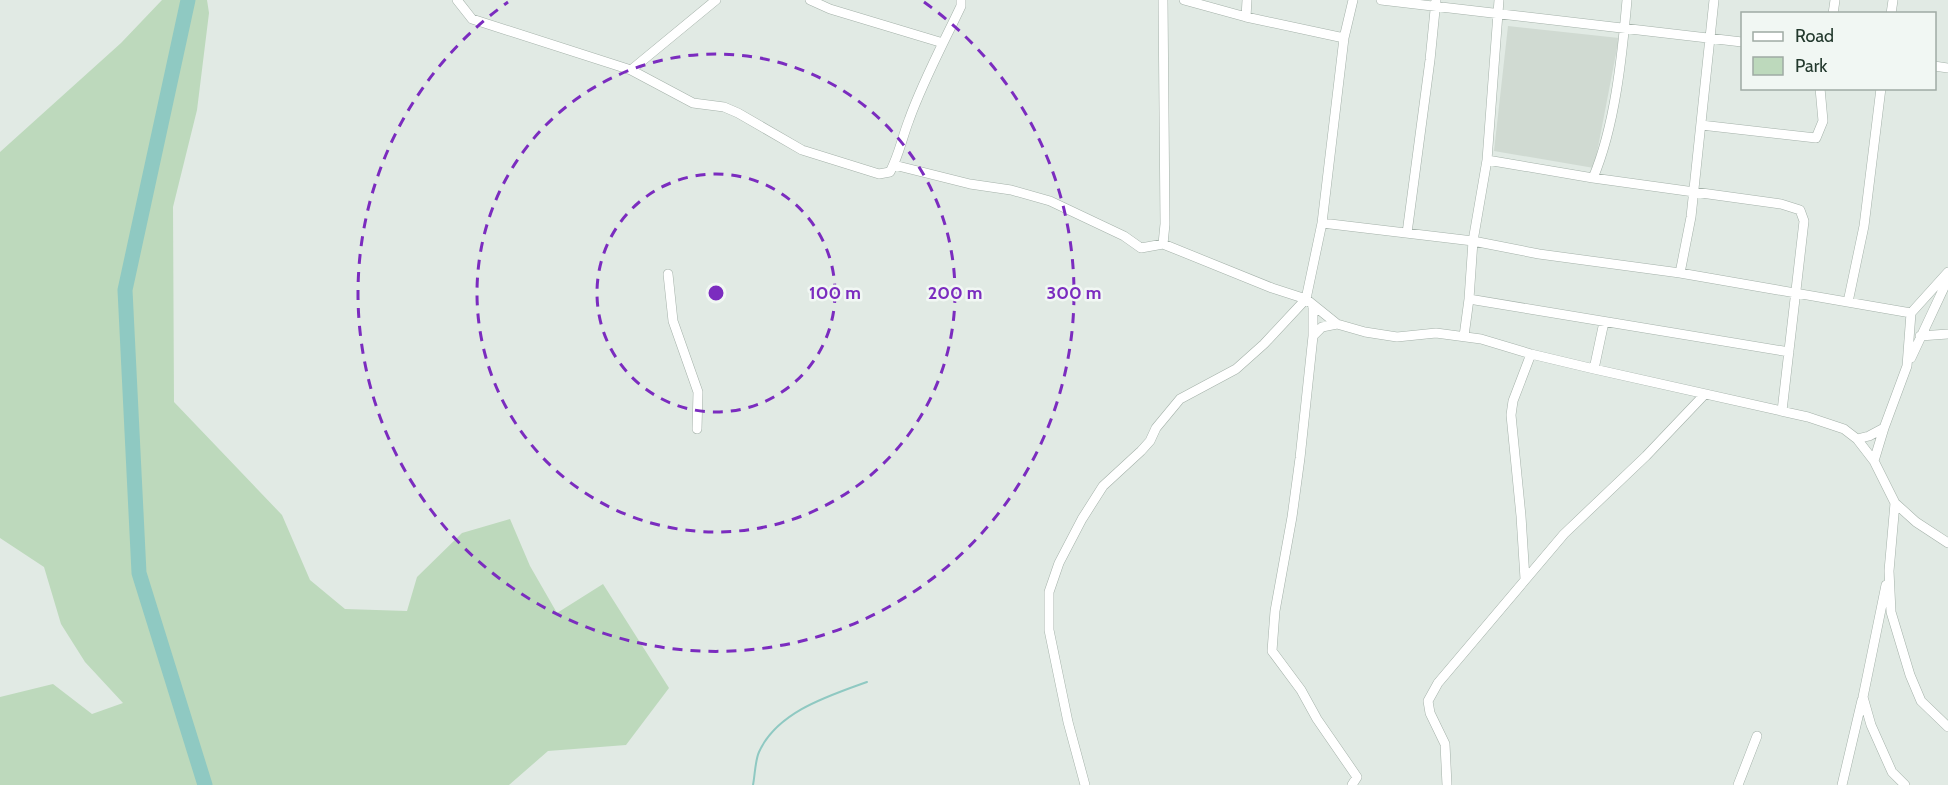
<svg xmlns="http://www.w3.org/2000/svg" width="1948" height="785" viewBox="0 0 1948 785" font-family="Cabin,sans-serif">
<style>
.built{fill:#d0dad2}
.green{fill:#bdd9bc}
.lines{fill:none;stroke-linecap:round;stroke-linejoin:round}
.stream{stroke:#8fc9c2;stroke-width:2}
.river{stroke:#8fc9c2;stroke-width:15}
.minor-casing{stroke:#a4b1a9;stroke-width:10}
.minor{stroke:#fff;stroke-width:9}
.ring{fill:none;stroke:#7b2cbf;stroke-width:3;stroke-dasharray:10 8}
.centre{fill:#7b2cbf;stroke:#f1f7f3;stroke-width:3}
.ring-label{font-size:18px;text-anchor:middle;font-weight:bold;fill:#7b2cbf;stroke:#f1f7f3;stroke-width:5;stroke-linejoin:round;paint-order:stroke}
</style>
<rect width="100%" height="100%" fill="#e1eae4"/>
<!-- built -->
<path class="built" d="M1508 26 1619 38 1594 168 1494 151Z"/>
<!-- green -->
<path class="green" d="M162 0H207L209 13 197 110 173 207 174 402 282 515 310 580 345 609 407 611 417 577 462 533 510 519 530 566 557 613 603 584 669 688 626 745 548 751 509 785H0V697L53 684 92 714 123 703 85 662 61 624 44 567 0 538V152L121 43Z"/>
<g class="lines">
<!-- stream -->
<path class="stream" d="M753 785C755 775 755 761 759 752 777 712 828 696 867 682"/>
<!-- river -->
<path class="river" d="M188 0 125 290 139 573 205 785"/>
<!-- minor casing -->
<g class="minor-casing">
<path id="minor" d="M457 0 472 19 631 70 693 103 724 107 738 113 802 150 879 174 890 172C899 155 902 138 909 120 923 81 943 44 961 6V0
M810 0 830 9 943 43
M1184 0 1246 17 1344 38
M1381 0 1742 42
M1833 14 1835 0
M1891 14 1893 0
M1246 17 1247 0
M1934 66 1948 68
M631 70 716 0
M1701 125 1816 138 1823 121 1820 88
M1487 160 1593 178 1781 204 1800 210 1804 221 1782 411
M894 165 970 184 1011 190 1050 201 1124 236 1141 248 1163 244 1272 288 1306 299 1337 324 1365 332 1397 337 1436 333 1481 339 1531 354 1594 369 1808 417 1844 429 1857 439 1874 461 1895 503 1889 571 1891 612 1910 675 1921 701 1948 727
M1593 178C1615 126 1622 57 1627 0
M1322 223 1473 241 1539 254 1680 273 1911 313
M1407 233 1430 60 1436 0
M1163 244 1165 224 1163 0
M1680 273 1691 217 1714 0
M668 274 673 321 698 392 697 429
M1469 299 1789 352
M1848 302 1864 226 1881 88
M1313 306V336
M1337 324 1322 327 1313 336 1300 458 1292 517 1275 611 1272 651 1301 690 1317 719 1357 777 1352 785
M1464 336 1469 299 1473 241 1487 160 1499 0
M1920 336 1948 334
M1911 358 1948 279
M1594 369 1604 322
M1857 439 1869 436 1884 428
M1874 461 1884 428 1907 366 1911 313 1948 272
M1895 503 1916 522 1948 543
M1525 579 1521 516 1511 415 1513 401 1531 354
M1886 585 1863 697 1871 725 1892 772 1905 785
M1085 785 1068 722 1049 630V592L1059 563 1082 519 1103 486 1141 451 1150 441 1156 428 1180 399 1236 369 1264 344 1306 299 1322 223 1344 38 1353 0
M1447 785 1445 744 1430 713 1428 701 1438 683 1564 534 1646 456 1705 394
M1738 785 1757 736
M1842 785 1862 700"/>
</g>
<!-- minor -->
<use href="#minor" class="minor"/>
</g>
<!-- distance rings -->
<g class="ring">
<circle cx="716" cy="293" r="119"/>
<circle cx="716" cy="293" r="239"/>
<path d="M924 2A358 358 0 1 1 508 2"/>
</g>
<circle cx="716" cy="293" r="9" class="centre"/>
<g class="ring-label">
<text x="835" y="299">100 m</text>
<text x="955" y="299">200 m</text>
<text x="1074" y="299">300 m</text>
</g>
<!-- legend -->
<rect x="1741" y="12" width="195" height="78" fill="#f1f7f3" stroke="#9faba4" stroke-width="1.5"/>
<rect x="1753" y="32" width="30" height="9" fill="#ffffff" stroke="#9faba4" stroke-width="1.5"/>
<text x="1795" y="42" font-size="18" fill="#23392d">Road</text>
<rect x="1753" y="57" width="30" height="18" fill="#bdd9bc" stroke="#9faba4" stroke-width="1.5"/>
<text x="1795" y="72" font-size="18" fill="#23392d">Park</text>
</svg>
